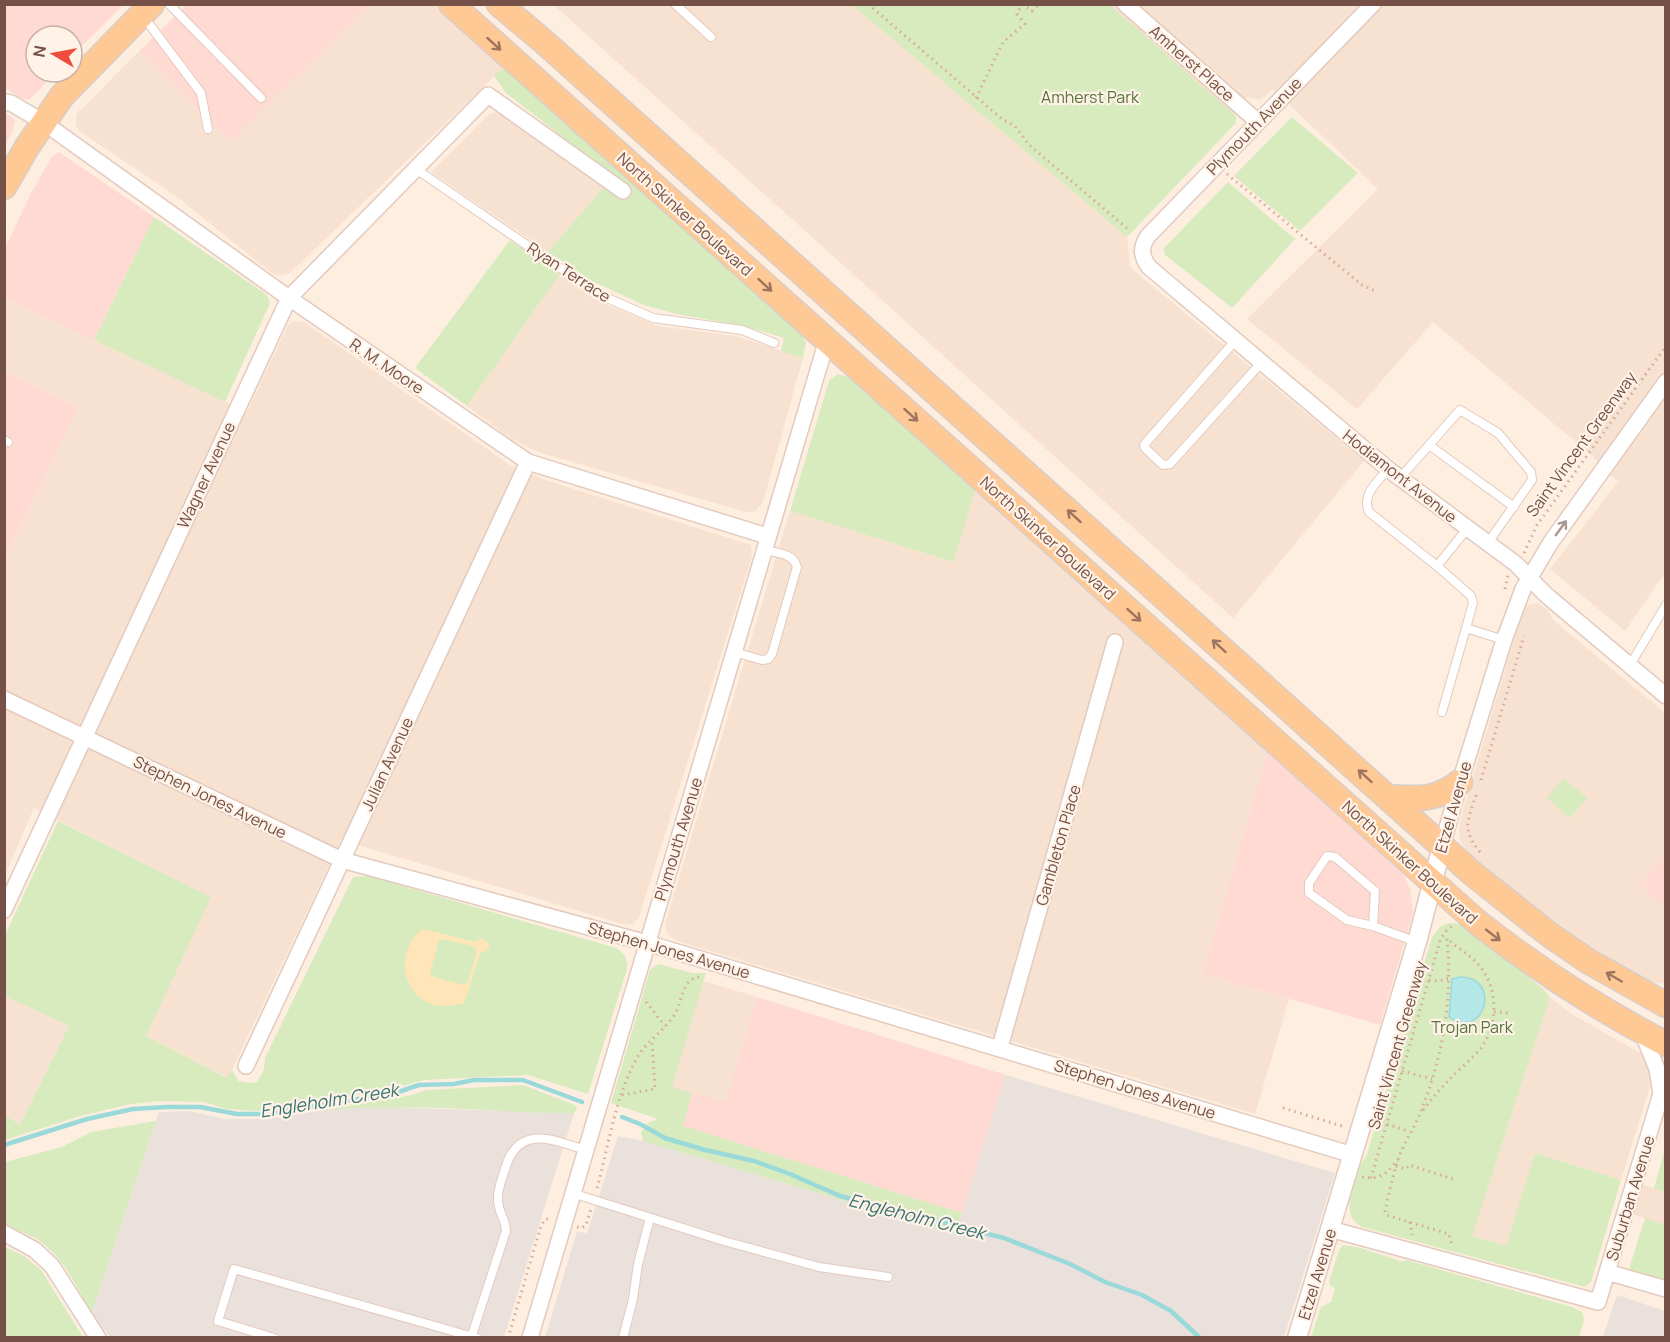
<svg xmlns="http://www.w3.org/2000/svg" width="1670" height="1342" viewBox="0 0 1670 1342" font-family="Manrope,sans-serif">
<style>
.residential{fill:#f7e1d1}
.commercial{fill:#fedad3}
.industrial{fill:#ebe1dc}
.green{fill:#d7ebbe}
.sand{fill:#ffe5b8;fill-rule:evenodd}
.water{fill:#b4e7e7;stroke:#9ad9d9;stroke-width:1.5}
.lines{fill:none;stroke-linecap:round;stroke-linejoin:round}
.stream{stroke:#9ad9d9;stroke-width:4.5}
.service-casing{stroke:#e3cabe;stroke-width:10}
.minor-casing{stroke:#e3cabe;stroke-width:18}
.tertiary-casing{stroke:#e3cabe;stroke-width:21}
.primary-casing{stroke:#d8cecb;stroke-width:27}
.path{stroke:#d8a99a;stroke-width:3;stroke-dasharray:1.5 4.5;stroke-linecap:butt}
.service{stroke:#fff;stroke-width:8}
.minor{stroke:#fff;stroke-width:15}
.tertiary{stroke:#fff;stroke-width:18}
.primary{stroke:#ffc995;stroke-width:24}
.oneway{stroke:#9e745e}
.oneway2{stroke:#ac9690}
.labels{text-anchor:middle;dominant-baseline:central;stroke-width:4.5;stroke-linejoin:round;paint-order:stroke}
.street-label{font-size:16px;fill:#755046;stroke:#fff2e7}
.park-label{font-size:16px;fill:#55753c;stroke:#fff2e7}
.water-label{font-size:18px;font-style:italic;fill:#377374;stroke:#fff2e7}
</style>
<rect width="100%" height="100%" fill="#fdeee0"/>
<!-- residential -->
<path class="residential" d="M558 4 852 5 1127 237 1130 265 1133 270 1364 461 1233 618 852 273 556 7Z
M370 5H435L503 68 290 273 282 275 273 274 176 196 79 131 76 125V115L139 51 230 142Z
M1110 5H1665V573L1625 631 1550 569 1618 482 1589 453 1433 322 1357 409 1247 319 1378 189 1273 89 1260 100 1247 97 1233 113Z
M497 112 505 115 604 187 548 252 431 172 489 114Z
M560 274 594 299 657 326 736 336 803 358 763 502 755 511 746 512 545 454 527 447 506 435 467 406Z
M5 298 247 412 287 327 293 321 304 322 510 465 542 479 751 545 752 556 639 917 633 924H623L341 840 228 1078 146 1036 210 897 34 808 5 875V559L78 408 5 371Z
M975 491 1268 751 1203 974 1289 999 1255 1114 677 941 667 934 665 924 790 511 952 562Z
M1538 603 1548 610 1552 619 1665 713V855L1641 886 1665 907V982L1662 984 1645 980 1618 964 1563 927 1517 893 1471 855 1460 840 1459 831 1461 817 1522 613 1528 605Z
M703 981 757 997 726 1103 671 1087Z
M5 996 69 1026 20 1125 5 1115Z
M1550 997 1570 1013 1640 1053 1649 1070 1650 1087 1621 1180 1536 1153 1506 1246 1472 1236Z
M1641 1184 1665 1192V1225L1632 1214Z"/>
<!-- commercial -->
<path class="commercial" d="M5 4H123V5L72 56V36H36V72H56L29 100 20 98 5 88Z
M187 5H370L230 142 139 51Z
M5 112 15 120 13 130 5 146Z
M59 152 154 217 94 340 5 298V248L30 195 51 158Z
M5 371 78 408 5 559Z
M1268 751 1404 875 1410 889 1413 913 1380 1025 1203 974Z
M1665 855V907L1640 886Z
M757 997 1006 1075 962 1213 682 1126 692 1093 726 1102Z"/>
<!-- industrial -->
<path class="industrial" d="M1006 1075 1335 1173 1284 1337 545 1338 577 1231 587 1234 618 1136 643 1141 955 1234Z
M375 1107 574 1113 504 1337H110L91 1315 159 1112 190 1111 225 1119H266L323 1110Z
M1617 1295 1665 1311V1337H1603Z"/>
<!-- green -->
<path class="green" d="M852 5H1110L1233 113 1236 116V123L1127 237Z
M503 68 803 336 806 343 803 358 781 351 784 338 744 326 677 314 644 305 594 282 548 252 613 176 506 93 494 76Z
M1292 117 1358 173 1300 231 1234 176Z
M1228 182 1295 239 1232 308 1164 254V248Z
M154 217 267 295 270 303 225 402 94 340Z
M510 240 560 274 467 406 415 368Z
M838 374 848 377 859 384 975 491 953 562 790 511 829 381Z
M1563 778 1587 798 1570 818 1547 798Z
M58 821 211 897 146 1036 227 1078 232 1069 238 1081 249 1083 257 1082 264 1070 265 1058 353 877 368 876 616 948C625 954 628 959 627 969L588 1094 528 1075 424 1080 398 1087 279 1109 253 1111 226 1109 204 1102 161 1101 130 1104 77 1117 5 1140V1115L20 1125 69 1026 5 996V935Z
M1448 923 1460 924 1466 927 1541 987 1550 997 1472 1236 1506 1246 1535 1153 1621 1180 1591 1282 1585 1287 1362 1227C1356 1223 1352 1220 1350 1212 1347 1201 1358 1164 1366 1157L1432 937 1441 926Z
M658 964 692 973H706L672 1087 692 1093 683 1126 962 1213 955 1234 643 1141 641 1132 648 1123 658 1119 611 1103 650 970Z
M523 1085 575 1105 577 1109 574 1113C538 1114 502 1110 467 1109 419 1107 371 1107 323 1110L412 1095 426 1090Z
M156 1121 91 1315C78 1287 63 1255 35 1238 25 1233 15 1229 5 1224V1162L62 1147 91 1132Z
M1665 1149V1192L1654 1188Z
M1645 1218 1665 1225V1280L1629 1269Z
M1343 1245 1357 1247 1403 1262 1406 1260 1572 1307 1582 1312 1584 1320 1579 1337H1311L1321 1307 1331 1302 1335 1288 1331 1287 1329 1282 1339 1250Z
M5 1247 24 1256 41 1270 83 1337H5Z"/>
<!-- sand -->
<path class="sand" d="M423 929 475 942 482 938 489 944V949L480 954 464 1004C454 1005 442 1008 432 1004 399 993 396 948 423 929ZM443 939 473 946 477 951 468 982 463 985 431 976 430 973 439 940Z"/>
<!-- water -->
<path class="water" d="M1460 977C1503 977 1484 1042 1449 1017L1452 979Z"/>
<g class="lines">
<!-- stream -->
<path class="stream" d="M622 1117 640 1124 665 1138 705 1150 754 1161 790 1174 840 1196 1004 1238 1070 1264 1105 1282 1142 1295 1171 1311 1200 1338
M4 1145 87 1119 133 1109 166 1107H200L237 1114H266L395 1093 419 1085 454 1084 474 1080H523L582 1102"/>
<!-- service casing -->
<g class="service-casing">
<path id="service" d="M169 4 261 98
M675 4 711 37
M143 16 201 93 208 129
M416 169 598 294 653 318 742 330 774 343
M1235 341 1144 445 1145 448 1163 465 1170 464 1261 363
M4 440 8 442
M1429 445 1514 507
M1388 469C1378 482 1361 494 1369 512L1437 566
M1400 478 1460 410 1498 433 1531 472 1532 480 1487 544
M1467 529 1437 566 1471 596 1473 603 1466 628 1504 640
M734 652 762 660 768 659 772 654 797 567C793 553 777 553 764 550
M1630 665 1666 605
M1442 712 1466 628
M1373 926 1375 891 1335 857 1327 856 1309 883V893L1347 920 1373 926 1417 942
M572 1193 724 1241 819 1267 888 1277
M274 1338 218 1321 234 1269 477 1338
M471 1338 506 1231C506 1220 498 1212 498 1200 497 1190 502 1179 505 1169 518 1124 552 1139 585 1150
M623 1338 633 1299 638 1264 650 1218"/>
</g>
<!-- minor casing -->
<g class="minor-casing">
<path id="minor" d="M1125 4 1258 122
M1373 4 1148 236C1140 248 1141 256 1149 267L1388 469 1516 564 1545 594 1666 696
M4 102 11 103 43 122 289 298 528 462 767 536
M4 699 342 860 647 943 1353 1155
M1442 846 1460 782 1504 640 1523 589 1551 542 1666 382
M4 910 289 298 488 95 623 191
M1000 1047 1115 642
M246 1066 528 462
M1330 1229 1598 1302 1661 1094 1657 1069 1642 1032
M4 1233 35 1250 52 1266 98 1338
M1607 1272 1666 1289
M530 1338 827 340"/>
</g>
<!-- tertiary casing -->
<g class="tertiary-casing">
<path id="tertiary" d="M1297 1338 1417 942 1442 846"/>
</g>
<!-- primary casing -->
<g class="primary-casing">
<path id="primary" d="M451 4 1477 922C1537 969 1598 1009 1666 1044
M499 4 543 41 1473 874 1550 935 1588 961 1666 1005
M4 187 27 147 62 96 152 4
M1388 797C1416 799 1437 801 1460 782"/>
</g>
<!-- path -->
<path class="path" d="M868 4 1002 119 1015 126 1029 145 1129 230
M1022 4 1032 11 1039 4
M976 98 1003 42 1025 24 1017 14 1022 4
M1227 174 1362 285 1375 291
M1524 553 1537 525 1666 346
M1505 589 1508 575
M1481 780 1524 636
M1476 795C1468 821 1461 829 1480 852
M1447 939C1453 998 1443 1056 1421 1111 1415 1127 1405 1141 1399 1157 1393 1174 1389 1193 1385 1211L1386 1215 1449 1234 1452 1245
M1429 980 1439 981 1450 978
M646 1002 665 1026
M1494 1012 1511 1013
M1402 1071 1432 1079
M622 1095 655 1089 652 1040
M1283 1108 1342 1126
M1423 1110C1431 1100 1439 1090 1448 1081 1458 1070 1471 1060 1481 1048 1497 1026 1499 992 1482 969 1472 956 1459 949 1447 939
M1387 1124 1410 1132
M1396 1166 1406 1169 1409 1165 1453 1179V1181
M1362 1177C1382 1180 1385 1174 1398 1160
M1371 1178 1440 941 1445 932 1453 925
M597 1188C609 1145 615 1096 638 1056 648 1040 665 1030 675 1014 683 1001 681 977 702 977
M1410 1222 1412 1235
M577 1227 582 1228 586 1225 591 1209
M508 1338 541 1226 545 1219H551"/>
<!-- service -->
<use href="#service" class="service"/>
<!-- minor -->
<use href="#minor" class="minor"/>
<!-- tertiary -->
<use href="#tertiary" class="tertiary"/>
<!-- primary -->
<use href="#primary" class="primary"/>
</g>
<!-- one-way arrows -->
<defs><path id="oneway-shaft" d="M-6 0H5M1.5-3L5.5 0L1.5 3" fill="none" stroke-width="1.6" stroke-linecap="round" stroke-linejoin="round" transform="scale(1.5)"/></defs>
<g class="oneway">
<use href="#oneway-shaft" transform="translate(494 44) rotate(42)"/>
<use href="#oneway-shaft" transform="translate(765 285) rotate(42)"/>
<use href="#oneway-shaft" transform="translate(911 415) rotate(42)"/>
<use href="#oneway-shaft" transform="translate(1074 516) rotate(-138)"/>
<use href="#oneway-shaft" transform="translate(1134 615) rotate(42)"/>
<use href="#oneway-shaft" transform="translate(1219 646) rotate(-138)"/>
<use href="#oneway-shaft" transform="translate(1365 776) rotate(-138)"/>
<use href="#oneway-shaft" transform="translate(1493 935) rotate(38)"/>
<use href="#oneway-shaft" transform="translate(1614 977) rotate(-150)"/>
</g>
<use class="oneway2" href="#oneway-shaft" transform="translate(1561 528) rotate(-54)"/>
<g class="labels">
<!-- street labels -->
<g class="street-label">
<text transform="translate(1192 63) rotate(41)">Amherst Place</text>
<text transform="translate(1254 126) rotate(-46)">Plymouth Avenue</text>
<text transform="translate(685 214) rotate(42)">North Skinker Boulevard</text>
<text transform="translate(569 272) rotate(33)">Ryan Terrace</text>
<text transform="translate(387 366) rotate(34)">R. M. Moore</text>
<text transform="translate(1581 444) rotate(-54)">Saint Vincent Greenway</text>
<text transform="translate(206 475) rotate(-65)">Wagner Avenue</text>
<text transform="translate(1400 476) rotate(38)">Hodiamont Avenue</text>
<text transform="translate(1048 538) rotate(42)">North Skinker Boulevard</text>
<text transform="translate(387 764) rotate(-65)">Julian Avenue</text>
<text transform="translate(210 797) rotate(26)">Stephen Jones Avenue</text>
<text transform="translate(1453 807) rotate(-74)">Etzel Avenue</text>
<text transform="translate(678 839) rotate(-73)">Plymouth Avenue</text>
<text transform="translate(1058 845) rotate(-74)">Gambleton Place</text>
<text transform="translate(1410 862) rotate(42)">North Skinker Boulevard</text>
<text transform="translate(669 950) rotate(16)">Stephen Jones Avenue</text>
<text transform="translate(1397 1045) rotate(-74)">Saint Vincent Greenway</text>
<text transform="translate(1135 1089) rotate(17)">Stephen Jones Avenue</text>
<text transform="translate(1630 1198) rotate(-73)">Suburban Avenue</text>
<text transform="translate(1317 1274) rotate(-73)">Etzel Avenue</text>
</g>
<!-- park labels -->
<g class="park-label">
<text x="1090" y="97">Amherst Park</text>
<text x="1472" y="1027">Trojan Park</text>
</g>
<!-- water labels -->
<g class="water-label">
<text transform="translate(329 1100) rotate(-9)">Engleholm Creek</text>
<text transform="translate(917 1216) rotate(14)">Engleholm Creek</text>
</g>
</g>
<!-- border -->
<rect width="1670" height="1342" fill="none" stroke="#755046" stroke-width="12"/>
<!-- north arrow -->
<g transform="translate(54 54) rotate(280)"><circle r="28" fill="#fff2e7" stroke="#c8b1a7" stroke-width="1.5"/>
<path d="M0-4.5L10 22L0 15L-10 22Z" fill="#ee4d3e"/>
<text y="-9" font-size="16" font-weight="bold" text-anchor="middle" fill="#755046">N</text>
</g>
</svg>
